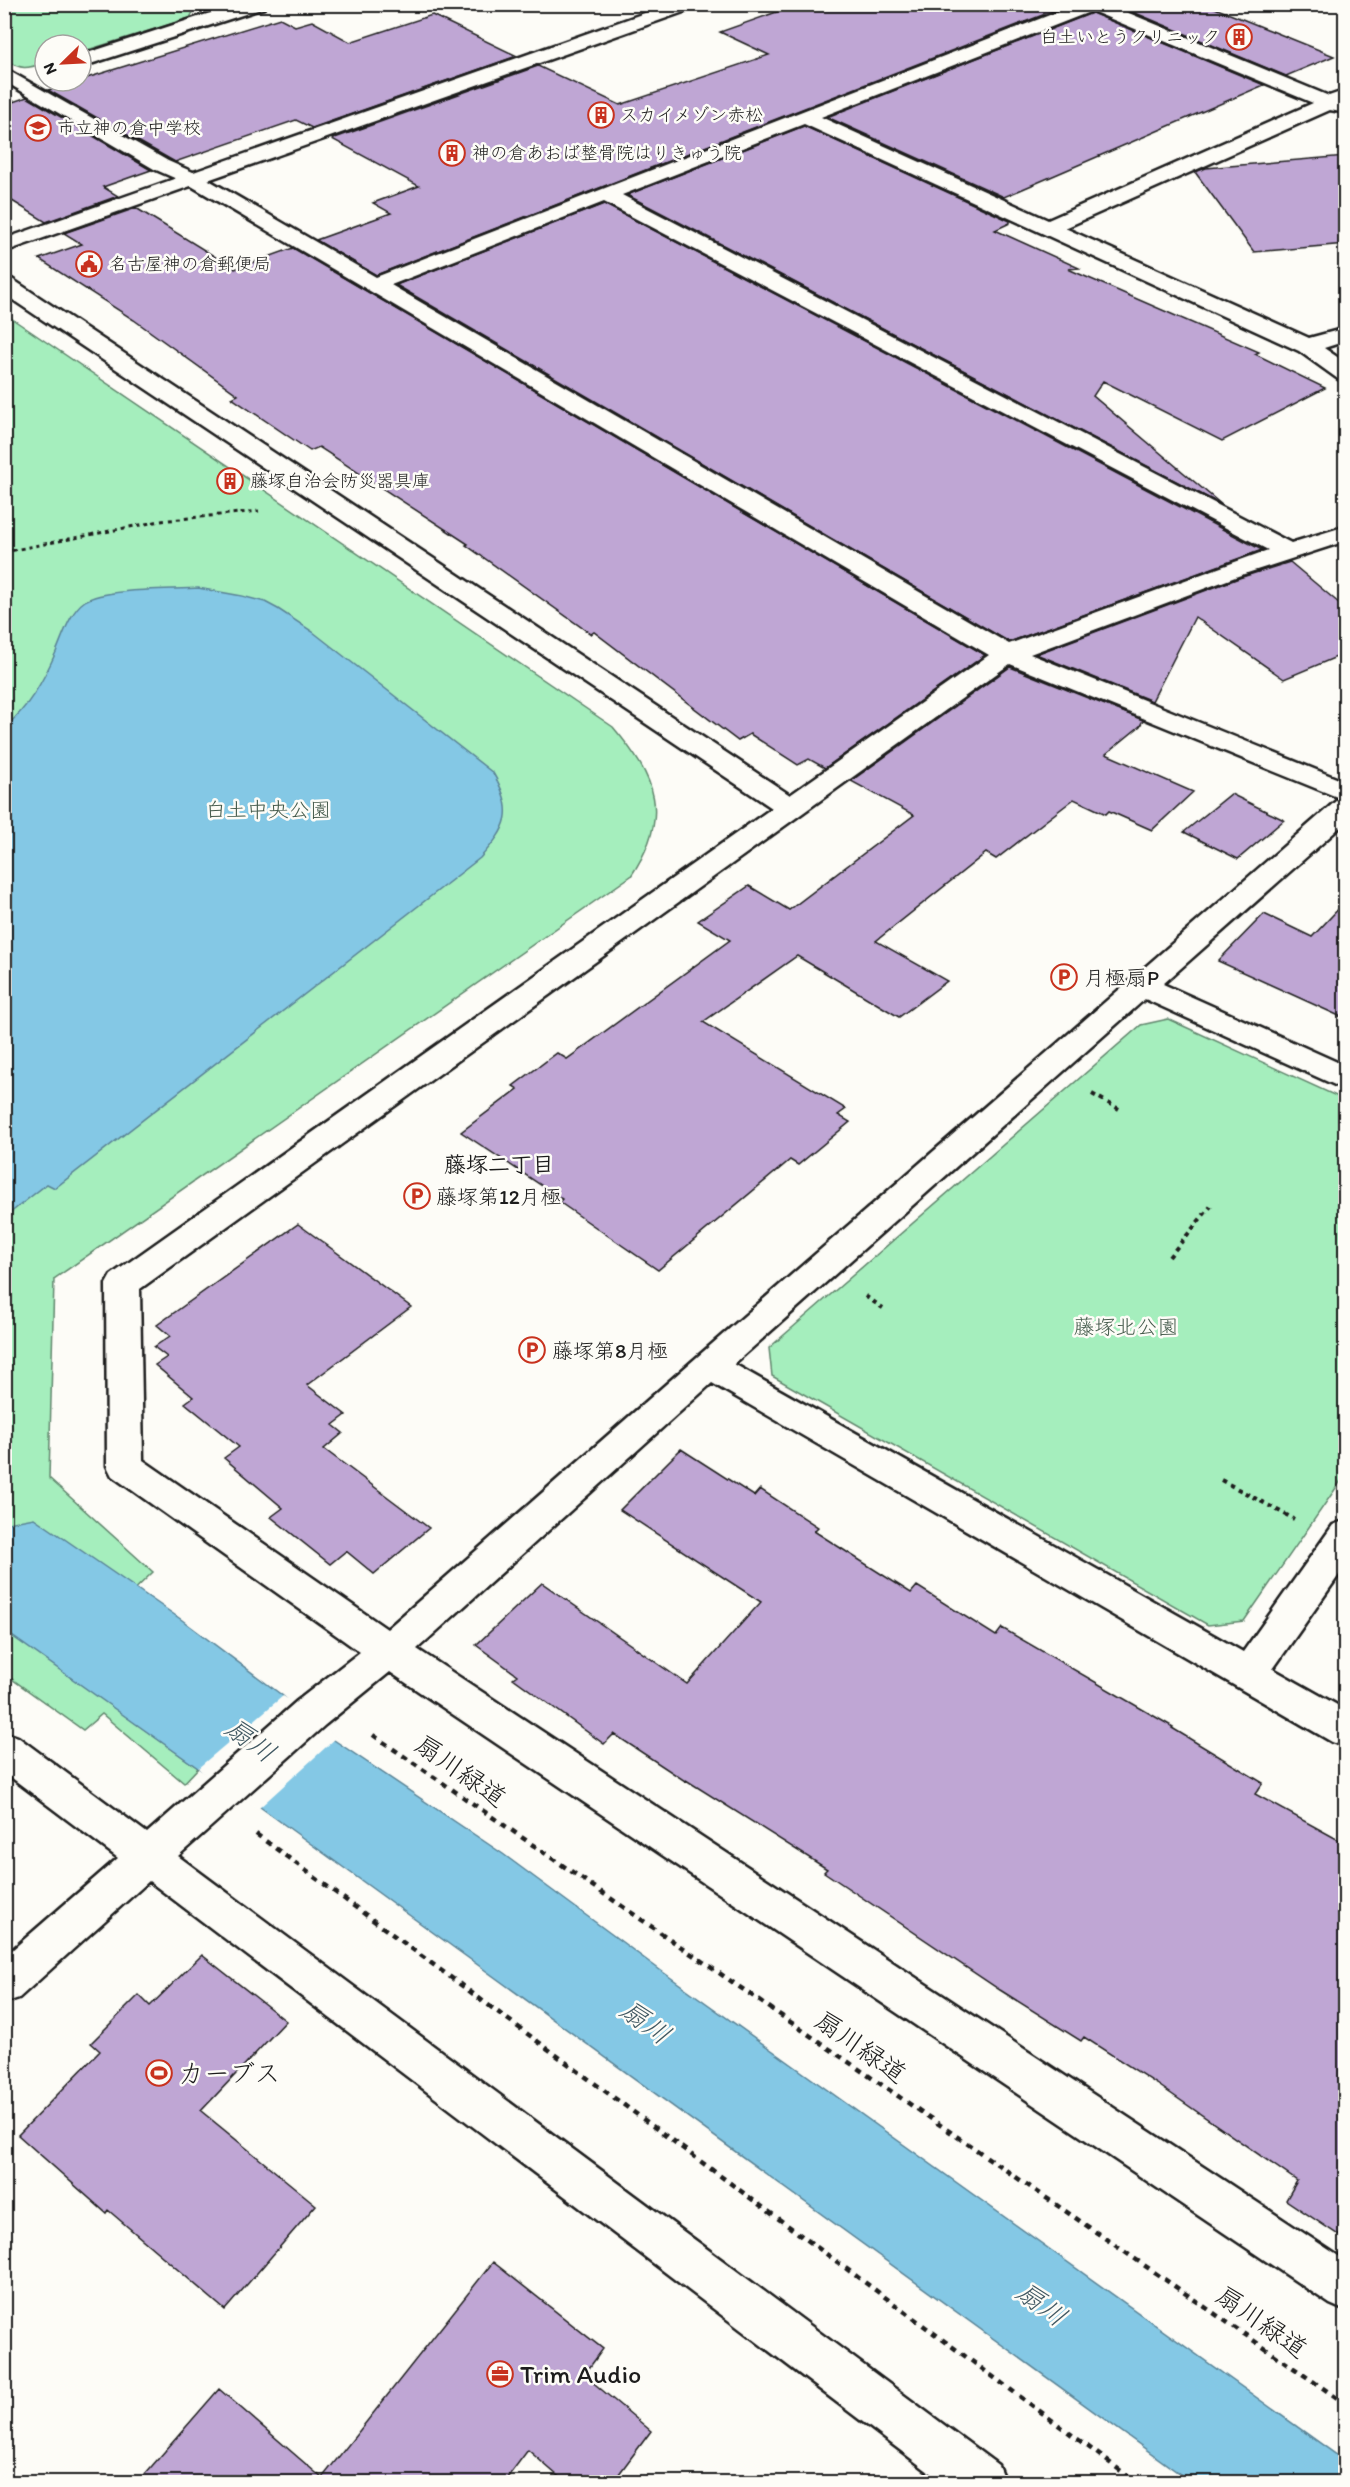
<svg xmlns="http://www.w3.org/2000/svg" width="1350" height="2487" viewBox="0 0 1350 2487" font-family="Itim,'Klee One',sans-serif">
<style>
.green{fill:#a5eebd;stroke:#60856c;stroke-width:1.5}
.water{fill:#84c8e5;stroke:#5a8395;stroke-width:1.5}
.pier{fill:#fdfcf7}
.building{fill:#bfa6d4;stroke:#1c1c1c;stroke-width:1.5}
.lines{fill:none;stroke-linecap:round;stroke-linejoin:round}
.street-casing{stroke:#1c1c1c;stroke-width:5}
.secondary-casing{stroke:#1c1c1c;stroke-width:5}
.path-far2{stroke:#1c1c1c;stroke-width:3;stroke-dasharray:4 4;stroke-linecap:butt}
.path-far1{stroke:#1c1c1c;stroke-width:4;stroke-dasharray:4.5 4.5;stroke-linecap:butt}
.path{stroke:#1c1c1c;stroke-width:4.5;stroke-dasharray:6 6;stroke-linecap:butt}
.street{fill:#fdfcf7;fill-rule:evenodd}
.secondary{fill:#fdfcf7;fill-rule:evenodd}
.labels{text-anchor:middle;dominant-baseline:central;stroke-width:5;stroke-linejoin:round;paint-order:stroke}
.far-poi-label{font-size:18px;fill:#1c1c1c;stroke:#fdfcf7;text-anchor:start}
.park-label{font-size:21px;fill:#455b4c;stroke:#fdfcf7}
.poi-label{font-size:21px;fill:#1c1c1c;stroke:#fdfcf7;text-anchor:start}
.neighbourhood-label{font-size:22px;font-weight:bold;fill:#1c1c1c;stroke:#fdfcf7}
.near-street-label{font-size:26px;fill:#1c1c1c;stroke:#fdfcf7}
.near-poi-label{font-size:26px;fill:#1c1c1c;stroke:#fdfcf7;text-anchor:start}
.near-water-label{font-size:27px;font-style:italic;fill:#405862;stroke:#fdfcf7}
</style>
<rect width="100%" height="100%" fill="#fdfcf7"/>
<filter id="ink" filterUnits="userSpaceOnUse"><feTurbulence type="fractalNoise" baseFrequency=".0167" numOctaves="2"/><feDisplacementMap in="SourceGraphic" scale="12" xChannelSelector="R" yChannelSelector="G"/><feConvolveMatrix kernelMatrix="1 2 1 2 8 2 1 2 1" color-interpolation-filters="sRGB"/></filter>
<g filter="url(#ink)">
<!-- green -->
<path class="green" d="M184 5 194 10 190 18 81 52V45H45V63C26 69 22 70 5 60V5Z
M5 314 613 727C656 778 672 815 631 876L54 1279 49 1478 153 1572 56 1666 198 1768 184 1783 102 1714 83 1730 5 1674Z
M1168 1019 1345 1100V1475L1244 1621 1208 1625 772 1376 769 1348 1141 1025Z"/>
<!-- water -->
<path class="water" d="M198 588 242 596 265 602 278 609 313 632 493 773C516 812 508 827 480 858L55 1188 47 1184 5 1217V727C29 707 43 681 56 652 63 636 70 611 85 601 105 588 172 590 198 588Z
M4 1515 8 1523 34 1518 182 1620 283 1696 334 1740 503 1854 660 1970 1345 2461V2482H1191L260 1807 198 1768 5 1631Z"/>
<!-- pier -->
<path class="pier" d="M283 1696 298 1705 336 1738 258 1809 210 1779 198 1768Z"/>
<!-- building -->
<path class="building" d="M799 4H1071L376 275 316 240 391 213 373 203 419 186 332 139 538 66 620 105 769 55 720 32Z
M1114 4H1205L1334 56 1286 76Z
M1092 13 1264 85 1004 197 827 117Z
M432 15 517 56 312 128 296 120 175 162 48 90 280 18 295 26 312 21 350 42Z
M27 97 151 170 103 187 118 196 46 222 4 196V105Z
M804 126 1010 221V223L995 230 1079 268 1068 269 1259 352 1255 354 1325 388 1222 441 1103 381 1093 396 1222 505 627 195Z
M1346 156V244L1254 252 1195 172 1206 168Z
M604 204 1262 550 1009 642 396 285Z
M136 208 235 269 293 248 985 655 825 768 809 759 798 765 750 734 738 741 594 632 591 634 466 545 468 544 319 447 310 451 232 398 238 395 134 320 39 259 82 244 64 233Z
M1290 562 1346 609V653L1284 679 1195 617 1152 701 1036 654 1239 578Z
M1010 667 1143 720 1140 726 1106 754 1193 792 1152 830 1109 811 1106 814 1074 799 996 859 986 853 876 941 947 981 899 1017 797 956 703 1022 846 1109 838 1115 850 1122 798 1165 790 1160 658 1270 559 1202 562 1199 461 1132 518 1089 513 1086 557 1053 567 1059 730 940 698 921 749 886 789 910 914 815 851 781Z
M1231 794 1284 820 1238 859 1184 832Z
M1346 901V1019L1218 961 1264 914 1312 937Z
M298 1224 411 1307 307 1385 346 1415 333 1425 343 1433 324 1449 429 1528 374 1574 346 1551 330 1564 271 1517 283 1508 224 1458 239 1447 185 1403 193 1397 155 1365 167 1357 154 1347 170 1336 157 1325Z
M681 1449 754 1496 760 1489 818 1527 814 1531 911 1593 917 1586 996 1636 1002 1628 1173 1727 1172 1728 1263 1783 1255 1794 1346 1844V2240L1286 2200 1297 2181 1157 2084 1084 2037 1081 2041 1000 1990 824 1872 827 1869 686 1780 685 1781 614 1734 604 1744 513 1678 517 1675 476 1645 542 1583 687 1684 761 1602 620 1510Z
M202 1955 286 2021 201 2111 316 2205 225 2310 108 2210 106 2213 18 2135 100 2051 91 2043 139 1995 150 2006Z
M493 2262 603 2349 584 2375 651 2431 613 2482H565L528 2450 504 2482H138L219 2389 322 2478Z"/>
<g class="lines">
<!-- street casing -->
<g class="street-casing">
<path id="street" d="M238 4H267L264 8 81 67V55Z
M1078 4H1107L1329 96 1346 90V113L1330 110 1065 228 1309 338 1346 328V341L1324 348 1346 363V381L1338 379 1299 351 804 124 622 195 1291 543 1346 526V541L1238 576 1030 654 1346 782V822L1163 984 1346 1066V1090L1145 999 734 1364 1243 1652 1333 1525 1346 1520V1565L1273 1669 1346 1710V1747L1332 1742 712 1383 417 1649 1346 2261V2311L1330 2304 390 1672 325 1725 178 1856 998 2465 1005 2482H942L149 1881 19 1998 4 2003V1957L118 1858 4 1772V1732L18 1737 147 1833 297 1701 360 1652 112 1476 107 1466 106 1284 111 1275 772 808 4 294V278L12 279 790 795 989 655 188 184 154 169 4 81V68L168 161 202 176 376 277ZM1092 11 1313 103 1048 220 821 117ZM604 202 1268 550 1009 644 391 285ZM1010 664 1342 799 1336 801 673 1378 387 1629 143 1460 140 1289Z"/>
</g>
<!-- secondary casing -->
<g class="secondary-casing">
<path id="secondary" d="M670 4H698L695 8 4 252V239Z"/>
</g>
<!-- path-far2 -->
<path class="path-far2" d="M4 552 160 521 259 511"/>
<!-- path-far1 -->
<path class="path-far1" d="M1092 1094 1119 1109
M1169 1257 1211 1206
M865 1296 883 1308
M1221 1480 1294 1519"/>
<!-- path -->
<path class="path" d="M373 1735 1346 2404
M256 1834 1136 2482"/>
<!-- street -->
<use href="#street" class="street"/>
<!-- secondary -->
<use href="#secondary" class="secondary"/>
</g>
</g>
<!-- icons -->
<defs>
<g id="building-ring" transform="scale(1.35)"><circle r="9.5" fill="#fdfcf7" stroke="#c8321e" stroke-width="1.5"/><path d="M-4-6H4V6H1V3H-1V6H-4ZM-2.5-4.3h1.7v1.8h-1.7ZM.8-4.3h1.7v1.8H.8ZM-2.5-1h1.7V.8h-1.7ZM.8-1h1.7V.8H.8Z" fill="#c8321e"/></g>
<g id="school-ring" transform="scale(1.35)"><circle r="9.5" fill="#fdfcf7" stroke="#c8321e" stroke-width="1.5"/><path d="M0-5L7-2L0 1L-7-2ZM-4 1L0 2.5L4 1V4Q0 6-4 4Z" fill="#c8321e"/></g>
<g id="civic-ring" transform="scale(1.35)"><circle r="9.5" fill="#fdfcf7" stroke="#c8321e" stroke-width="1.5"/><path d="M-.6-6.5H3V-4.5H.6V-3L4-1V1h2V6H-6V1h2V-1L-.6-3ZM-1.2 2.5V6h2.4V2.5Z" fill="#c8321e"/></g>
<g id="parking-ring" transform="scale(1.35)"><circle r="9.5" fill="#fdfcf7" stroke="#c8321e" stroke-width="1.5"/><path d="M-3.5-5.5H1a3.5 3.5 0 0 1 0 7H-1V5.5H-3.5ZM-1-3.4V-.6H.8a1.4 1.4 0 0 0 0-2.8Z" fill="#c8321e"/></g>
<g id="stadium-ring" transform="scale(1.35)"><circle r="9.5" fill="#fdfcf7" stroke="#c8321e" stroke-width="1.5"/><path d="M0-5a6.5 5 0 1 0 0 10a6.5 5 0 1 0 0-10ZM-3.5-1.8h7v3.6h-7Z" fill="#c8321e"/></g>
<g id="office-ring" transform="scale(1.35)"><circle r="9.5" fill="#fdfcf7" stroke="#c8321e" stroke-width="1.5"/><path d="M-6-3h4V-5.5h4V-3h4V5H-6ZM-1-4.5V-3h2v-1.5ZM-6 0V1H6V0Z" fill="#c8321e"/></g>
</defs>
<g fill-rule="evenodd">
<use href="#building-ring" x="1239" y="37"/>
<use href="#building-ring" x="601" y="115"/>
<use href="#school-ring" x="38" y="128"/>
<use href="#building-ring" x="452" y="153"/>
<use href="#civic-ring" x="89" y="264"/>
<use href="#building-ring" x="230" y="481"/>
<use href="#parking-ring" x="1064" y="977"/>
<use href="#parking-ring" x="417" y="1196"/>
<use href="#parking-ring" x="532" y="1350"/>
<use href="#stadium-ring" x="159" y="2073"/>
<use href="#office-ring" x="500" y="2374"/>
</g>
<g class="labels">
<!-- far-poi labels -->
<g class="far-poi-label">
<text x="1220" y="37" text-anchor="end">白土いとうクリニック</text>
<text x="620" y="115">スカイメゾン赤松</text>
<text x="57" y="128">市立神の倉中学校</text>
<text x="472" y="153">神の倉あおば整骨院はりきゅう院</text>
<text x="109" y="264">名古屋神の倉郵便局</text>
<text x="250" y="481">藤塚自治会防災器具庫</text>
</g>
<!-- park labels -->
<g class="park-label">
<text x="268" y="809">白土中央公園</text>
<text x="1126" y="1326">藤塚北公園</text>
</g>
<!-- poi labels -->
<g class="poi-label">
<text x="1084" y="977">月極扇P</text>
<text x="436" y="1196">藤塚第12月極</text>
<text x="552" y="1350">藤塚第8月極</text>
</g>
<!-- neighbourhood labels -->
<g class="neighbourhood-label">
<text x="499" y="1164">藤塚二丁目</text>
</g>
<!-- near-street labels -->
<g class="near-street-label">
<text transform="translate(461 1771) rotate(35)">扇川緑道</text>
<text transform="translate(861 2047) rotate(35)">扇川緑道</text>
<text transform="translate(1262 2322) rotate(35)">扇川緑道</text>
</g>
<!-- near-poi labels -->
<g class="near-poi-label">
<text x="178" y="2073">カーブス</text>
<text x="520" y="2374">Trim Audio</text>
</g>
<!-- near-water labels -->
<g class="near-water-label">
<text transform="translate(251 1740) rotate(36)">扇川</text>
<text transform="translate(646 2022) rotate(36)">扇川</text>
<text transform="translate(1042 2304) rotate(36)">扇川</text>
</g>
</g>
<!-- margin -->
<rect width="1350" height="2487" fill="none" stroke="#fdfcf7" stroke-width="24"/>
<rect x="12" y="12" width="1326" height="2463" fill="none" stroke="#1c1c1c" stroke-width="2" filter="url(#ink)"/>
<!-- north arrow -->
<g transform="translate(63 63) rotate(246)"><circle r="28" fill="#fdfcf7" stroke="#a3a29f" stroke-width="1.5"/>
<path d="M0-4.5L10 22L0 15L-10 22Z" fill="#c8321e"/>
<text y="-9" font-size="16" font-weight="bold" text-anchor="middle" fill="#1c1c1c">N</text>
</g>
</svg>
